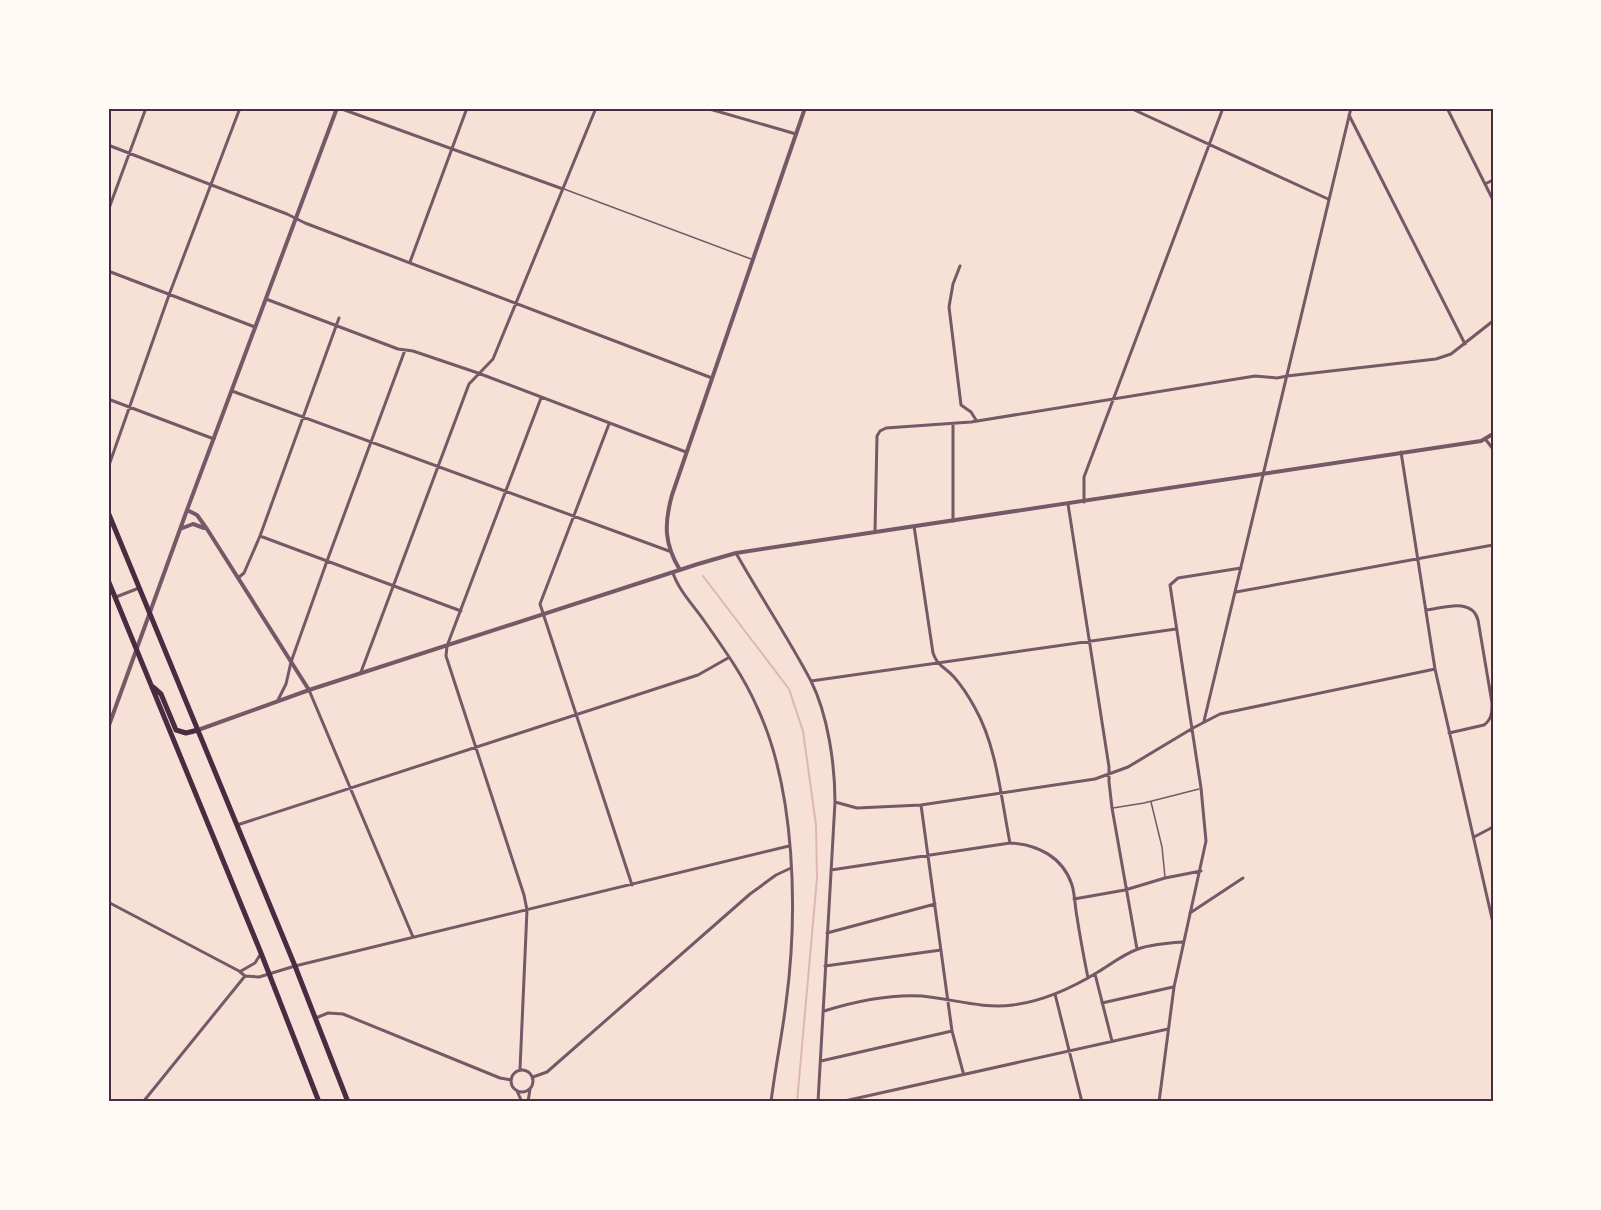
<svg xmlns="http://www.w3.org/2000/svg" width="1601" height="1210" viewBox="0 0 1601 1210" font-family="Helvetica,sans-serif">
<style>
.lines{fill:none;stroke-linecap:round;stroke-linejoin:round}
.stream{stroke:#dcb8b0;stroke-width:2}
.service{stroke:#755966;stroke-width:1.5}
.minor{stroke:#755966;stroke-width:3}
.tertiary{stroke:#755966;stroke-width:4}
.primary{stroke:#4a2c40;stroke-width:5}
.neatline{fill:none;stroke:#4a2c40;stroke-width:2}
</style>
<rect width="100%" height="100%" fill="#f7e1d7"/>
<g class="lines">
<!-- stream -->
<path class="stream" d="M703 576 789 689 803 731 816 825 817 878 797 1102"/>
<!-- service -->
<path class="service" d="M564 189 751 259
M1151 802 1162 847 1165 877
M1113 808 1144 803 1199 789"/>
<!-- minor -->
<path class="minor" d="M339 108 563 189
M706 108 796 134
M1130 108 1328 199
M1447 108 1493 200
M1349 115 1465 344
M108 145 287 214 305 223 712 378
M1485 184 1493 180
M108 211 146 108
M410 262 467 108
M960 266 953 284 949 307 961 405 971 412 976 420
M108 271 255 327
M266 299 398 349 413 351 478 373 686 452
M232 391 669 551
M108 399 214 439
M609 424 540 604 632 885
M953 424V521
M1486 440 1493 449
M1401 452 1435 669 1493 923
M108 468 169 295 240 108
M1084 502V477L1223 108
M1068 504 1109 767V782L1112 808 1137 949
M914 526 933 653C938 667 944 666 954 677 962 686 969 697 975 708 997 747 1001 798 1010 843
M875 532 877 436 880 431 886 428 971 422 1255 376 1277 378 1287 376 1436 359 1451 354 1493 321
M260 536 461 611
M736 553C760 596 788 637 811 681 828 715 835 765 835 802L818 1102
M673 573C679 591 694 606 705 622 724 649 744 677 757 707 796 790 798 914 786 1003 782 1036 775 1069 771 1102
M238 578 244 573 260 536 339 318
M1236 592 1493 545
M116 597 139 588
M1426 610C1443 608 1472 597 1478 620L1492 703C1492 712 1492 719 1484 725L1449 733
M361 672 469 384 493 359 596 108
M811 681 1176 629
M309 690 413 937
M278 700 286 684 291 662 327 561 405 350
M1204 721 1351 108
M835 802 857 808 921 805 1095 779 1128 767 1193 728 1220 714 1435 669
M921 805 952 1031 963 1072
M237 825 698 675 728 658
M1474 837 1493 827
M831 870 1010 843C1037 844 1063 857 1072 885 1075 895 1075 907 1077 917 1080 937 1084 958 1088 978
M1074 899 1125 890 1165 878 1201 871
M108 902 239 971 245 976
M1190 913 1243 878
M827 933 935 904
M825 966 941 950
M241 971 255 963 260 955
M1095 974 1112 1041
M245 976 259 977 295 966 789 846
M1055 994 1082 1102
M1102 1003 1173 987
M824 1011C856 1001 888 994 922 996 953 999 982 1009 1013 1005 1044 1001 1072 988 1098 972 1111 964 1124 954 1138 949 1152 944 1168 943 1183 942
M316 1018 328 1013 343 1014 500 1078 511 1080
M821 1061 952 1031
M520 1069 527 910 524 895 446 656 447 646 541 398
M511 1081a11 11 0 1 1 22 0a11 11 0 1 1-22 0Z
M533 1077 547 1072 750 894 776 875 791 868
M517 1091 522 1102
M143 1102 245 976
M528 1102 530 1089
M840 1102 1168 1029
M1159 1102 1174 987 1206 841 1201 788 1170 585 1178 578 1241 568"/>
<!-- tertiary -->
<path class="tertiary" d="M187 510 197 515 207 529 309 690
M180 529 193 524 204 528
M680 570C664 544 664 524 672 495L805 108
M108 728 187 510 337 108
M198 730 309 690 698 564 736 553 1481 441 1493 434"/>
<!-- primary -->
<path class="primary" d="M108 512 295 966 348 1102
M108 580 261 953 319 1102
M153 687 161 694 176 730 186 733 198 730"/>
</g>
<!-- border -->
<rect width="1601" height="1210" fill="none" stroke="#fffaf5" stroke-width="219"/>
<rect x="110" y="110" width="1382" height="990" class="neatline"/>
</svg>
